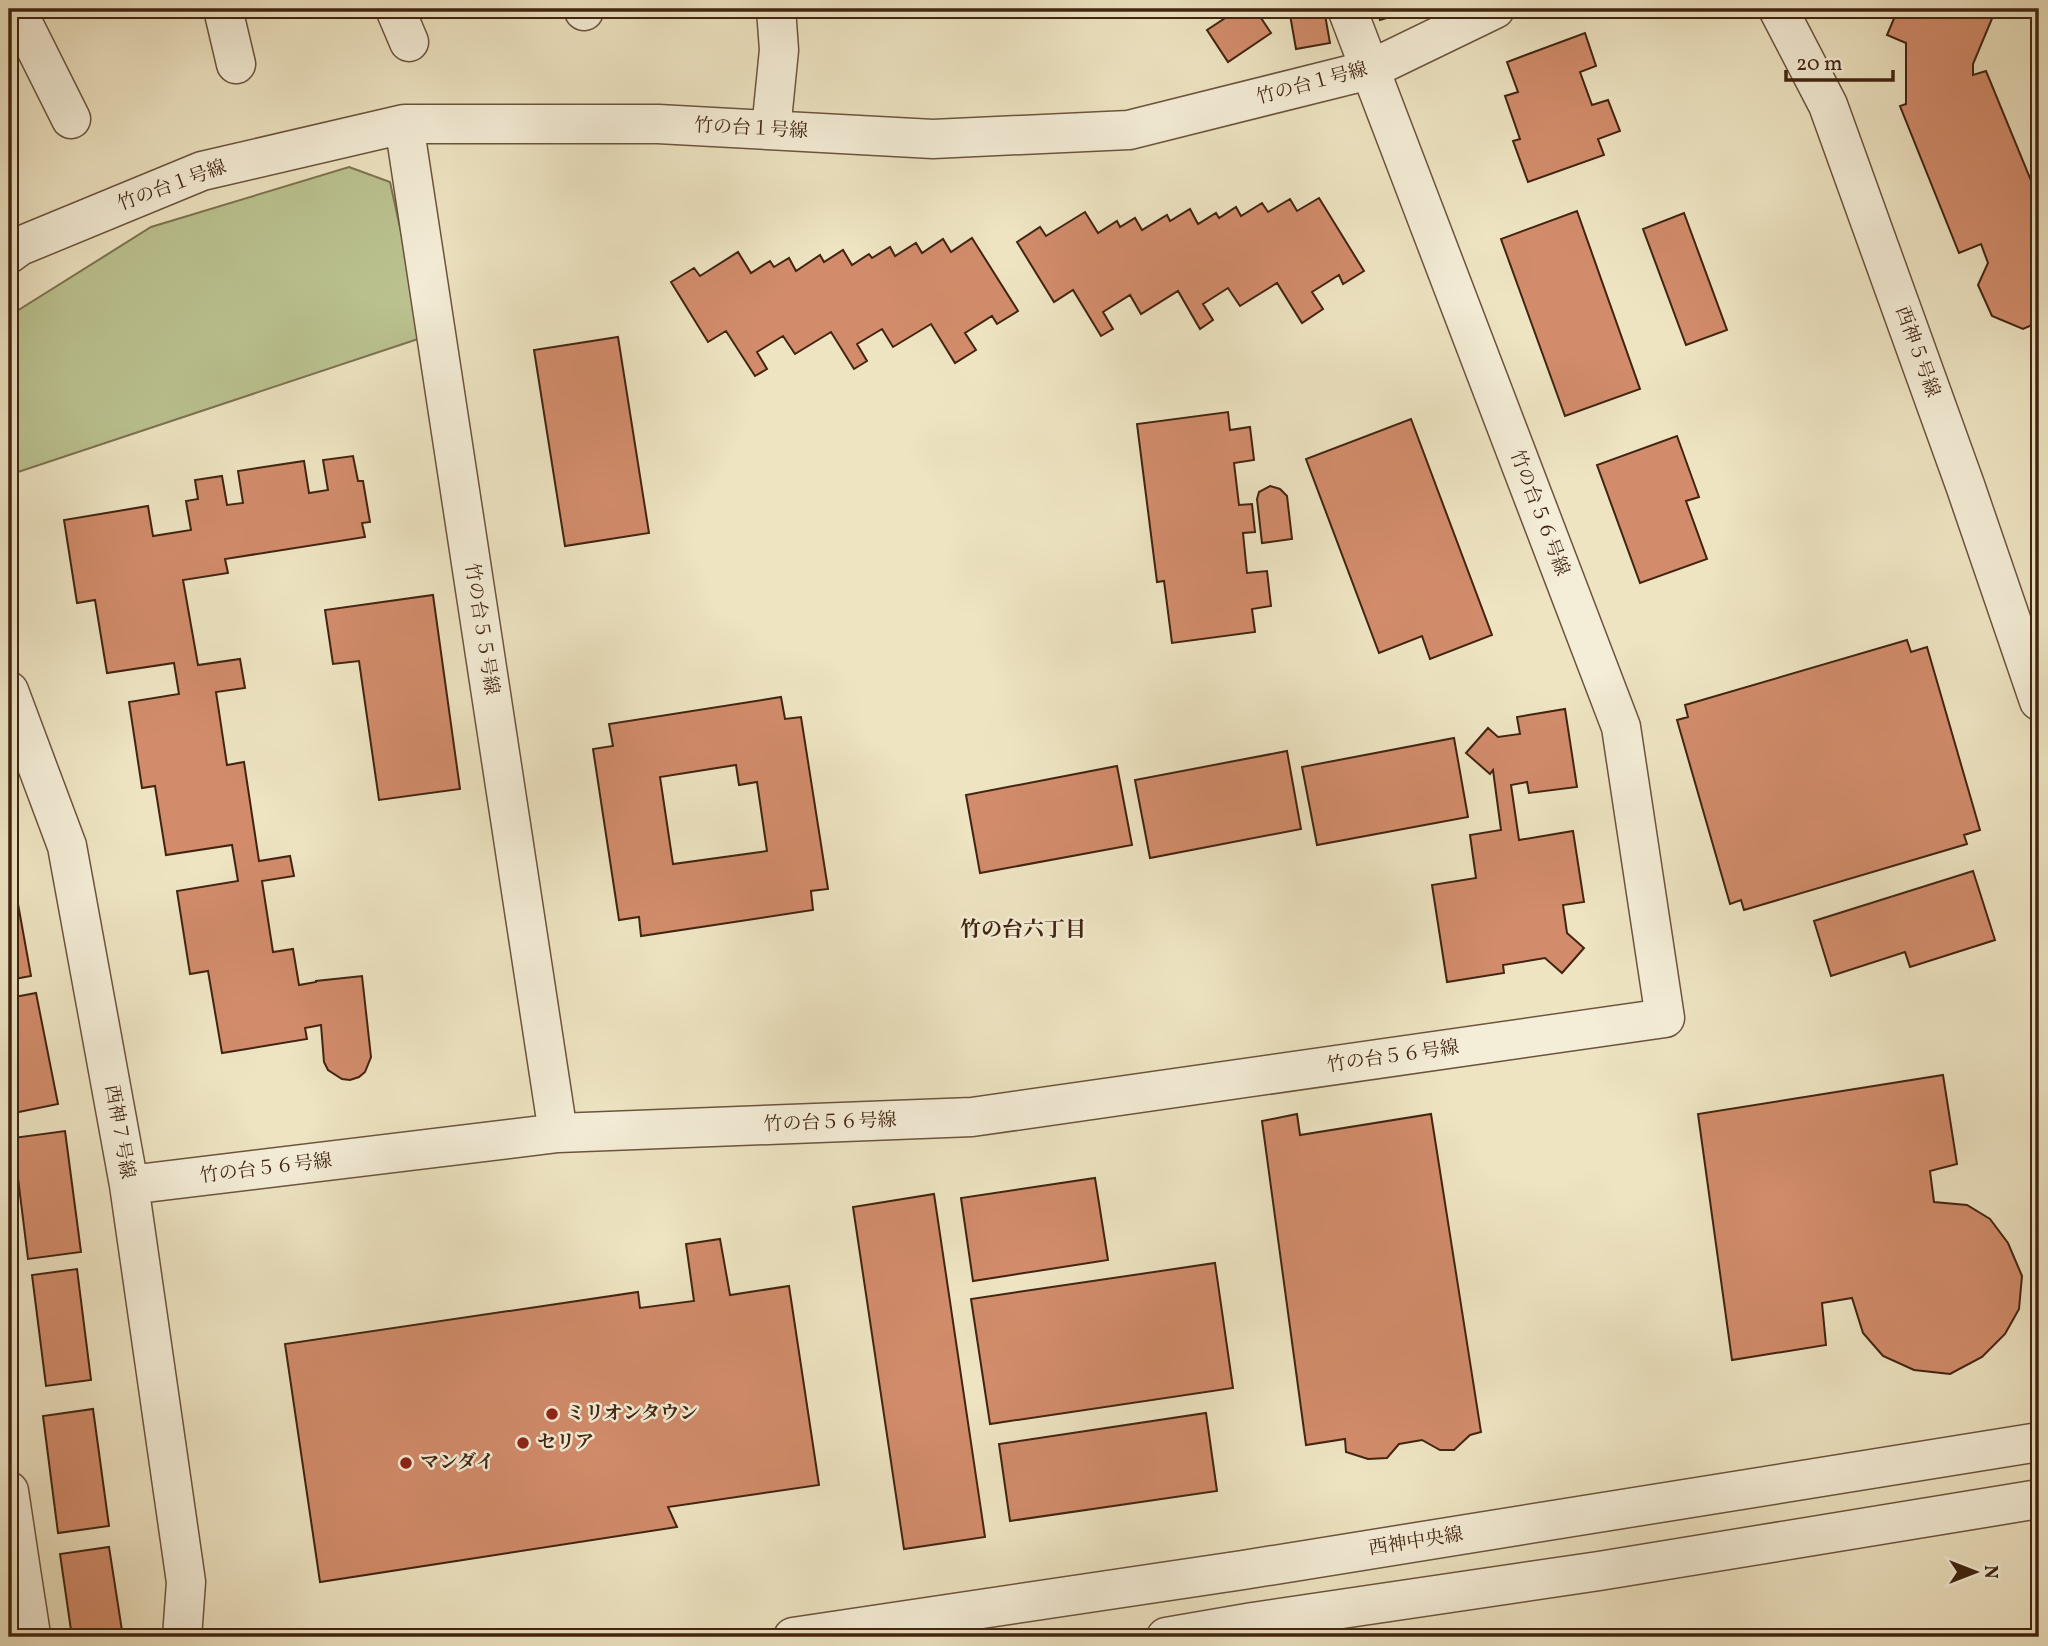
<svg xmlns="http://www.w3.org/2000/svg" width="2048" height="1646" viewBox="0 0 2048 1646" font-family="Vollkorn,'Noto Serif JP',serif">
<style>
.green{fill:#bbc391;stroke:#7e7451;stroke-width:2}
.building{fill:#d28c6b;stroke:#412411;stroke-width:2;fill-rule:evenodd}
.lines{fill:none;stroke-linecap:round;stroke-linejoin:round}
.minor-casing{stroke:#6c543d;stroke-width:41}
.minor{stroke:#f4edd7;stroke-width:38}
.poi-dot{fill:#8f2418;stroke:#f4edd7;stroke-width:2.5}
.labels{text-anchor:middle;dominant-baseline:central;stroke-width:5;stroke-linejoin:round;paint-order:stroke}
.street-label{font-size:19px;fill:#412411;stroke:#f4edd7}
.poi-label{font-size:19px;font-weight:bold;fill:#412411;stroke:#f4edd7;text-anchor:start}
.neighbourhood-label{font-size:21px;font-weight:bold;fill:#412411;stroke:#f4edd7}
</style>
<rect width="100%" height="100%" fill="#eee4c2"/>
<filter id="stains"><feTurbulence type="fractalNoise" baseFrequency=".00286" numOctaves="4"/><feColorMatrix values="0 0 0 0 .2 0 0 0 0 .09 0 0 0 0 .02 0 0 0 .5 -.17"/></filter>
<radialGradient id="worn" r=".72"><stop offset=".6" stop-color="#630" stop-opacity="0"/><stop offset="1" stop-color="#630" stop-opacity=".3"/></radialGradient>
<!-- green -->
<path class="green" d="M349 167 390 182 424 337 12 474 9 467V316L151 227Z"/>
<!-- building -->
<path class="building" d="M1239 9H1255L1271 33 1228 62 1207 30Z
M1289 9H1324L1330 43 1296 49Z
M1376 9H1416L1380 20Z
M1898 9H1996L1973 64V75L1986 71 2039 200V322L2023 329 1992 316 1978 285 1988 263 1981 244 1959 253 1900 106 1906 104V43L1887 35Z
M1585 33 1596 66 1580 72 1592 105 1608 100 1620 131 1598 139 1604 155 1528 182 1513 141 1520 139 1505 96 1518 92 1507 62Z
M1319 198 1364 271 1343 284 1339 275 1312 292 1323 309 1302 323 1277 283 1240 306 1228 288 1203 304 1213 320 1200 329 1178 291 1141 314 1130 295 1103 312 1113 329 1101 336 1073 290 1054 302 1017 242 1040 227 1046 236 1085 212 1098 233 1117 221 1120 227 1135 218 1142 230 1167 215 1170 221 1190 209 1198 224 1216 213 1219 218 1236 207 1241 216 1262 203 1268 212 1290 199 1297 211Z
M1577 211 1640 389 1565 416 1501 239Z
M1684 213 1727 330 1686 345 1643 229Z
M972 238 1018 311 997 324 992 316 965 333 976 350 955 363 931 324 893 347 882 329 857 344 867 361 854 369 831 332 795 354 783 336 757 352 767 369 755 376 726 331 708 342 671 282 694 268 700 276 738 252 751 273 770 261 774 267 789 258 796 271 820 255 824 262 843 250 852 265 869 254 872 258 890 247 895 256 916 243 922 253 943 239 951 252Z
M618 337 649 533 565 546 534 350Z
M1228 412 1230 430 1250 427 1254 460 1234 463 1239 505 1252 504 1255 532 1243 533 1247 573 1267 571 1271 606 1252 609 1255 632 1172 643 1164 581 1157 582 1137 424Z
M1411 419 1492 635 1430 659 1422 636 1379 653 1306 459Z
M1677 436 1699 497 1686 501 1707 559 1640 583 1597 465Z
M353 456 358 481H363L370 522 362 523 365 537 225 559 228 573 183 580 198 665 240 659 245 688 216 692 227 765 244 762 259 861 290 856 294 876 262 881 273 952 293 949 299 985 316 982V981L362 976 371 1057 365 1072 359 1077 350 1080 342 1079 328 1070 324 1062 321 1025 305 1028 307 1039 222 1053 208 971 190 974 177 891 238 881 232 845 166 855 155 786 142 788 129 702 179 694 174 663 107 673 95 600 77 603 64 520 148 506 153 536 191 530 186 501 198 499 195 480 222 476 227 505 243 503 238 471 304 461 309 493 328 490 323 460Z
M1270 486 1280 489 1287 496 1292 539 1262 543 1257 499 1259 492Z
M433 595 460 789 379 800 359 661 333 664 325 610Z
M1907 640 1911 652 1927 647 1980 830 1964 835 1967 844 1744 910 1741 900 1730 904 1677 720 1688 717 1685 705Z
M781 697 785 719 801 717 828 889 811 891 813 910 641 936 639 917 619 920 593 749 613 746 609 724ZM736 765 739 785 757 782 767 851 673 864 660 777Z
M1565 709 1577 787 1529 793 1527 782 1511 785 1519 840 1573 831 1584 902 1563 905 1567 933 1584 948 1562 973 1545 958 1503 965 1504 973 1447 982 1432 885 1476 878 1470 835 1501 830 1493 770 1490 774 1466 753 1488 728 1498 737 1520 734 1517 717Z
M1454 738 1468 817 1317 845 1302 767Z
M1287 751 1301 829 1150 858 1135 780Z
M1117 766 1132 845 980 873 966 795Z
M1973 871 1995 940 1910 967 1905 952 1831 976 1814 921Z
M18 904 31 976 9 980V906Z
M36 993 58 1104 9 1114V998Z
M1943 1075 1957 1164 1930 1171 1934 1202 1967 1205 1990 1219 2008 1243 2022 1276 2019 1309 2005 1334 1982 1357 1950 1374 1914 1370 1883 1356 1863 1333 1852 1298 1822 1303 1826 1345 1732 1360 1698 1114Z
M1297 1114 1300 1135 1431 1114 1481 1432 1470 1435 1454 1450H1440L1422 1440 1399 1444 1387 1458 1368 1459 1346 1452 1345 1439 1306 1445 1262 1121Z
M65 1131 81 1252 28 1259 13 1138Z
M1095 1178 1108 1260 973 1281 961 1198Z
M934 1194 985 1537 904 1549 853 1207Z
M720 1239 730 1295 789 1286 819 1485 668 1507 677 1527 320 1582 285 1344 638 1292 640 1308 694 1301 686 1244Z
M1215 1263 1233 1388 990 1424 971 1299Z
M77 1269 91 1380 46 1386 32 1275Z
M93 1409 109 1526 58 1533 43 1416Z
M1206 1413 1217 1491 1010 1521 999 1444Z
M109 1547 123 1637H72L60 1554Z"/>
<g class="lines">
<!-- minor casing -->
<g class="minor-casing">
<path id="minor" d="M16 9 71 119
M223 9 236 64
M395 9 409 42
M583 9 584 11
M1778 9 1828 105 1965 485 2039 701
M404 124 558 1133
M771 130 779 50 776 9
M9 254 20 246 202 171 404 124H658L933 139 1129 130 1369 70 1495 9
M9 691 67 846 129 1185 186 1582 182 1637
M129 1185 558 1133 972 1117 1665 1018 1621 727 1347 9
M9 1491 22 1577 9 1580
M22 1577 31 1635
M793 1637 1243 1570 2039 1442
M1166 1637 1253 1622 1599 1571 2039 1499"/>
</g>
<!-- minor -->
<use href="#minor" class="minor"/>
</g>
<!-- markers -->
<g class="poi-dot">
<circle cx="552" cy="1414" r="7"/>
<circle cx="523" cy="1443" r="7"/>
<circle cx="406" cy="1463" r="7"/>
</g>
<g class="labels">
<!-- street labels -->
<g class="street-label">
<text transform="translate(1312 84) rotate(-15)">竹の台１号線</text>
<text transform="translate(751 129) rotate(3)">竹の台１号線</text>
<text transform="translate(172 186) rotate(-20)">竹の台１号線</text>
<text transform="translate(1917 352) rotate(70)">西神５号線</text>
<text transform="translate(1539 513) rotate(69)">竹の台５６号線</text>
<text transform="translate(481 629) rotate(81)">竹の台５５号線</text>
<text transform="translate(1393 1057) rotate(-8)">竹の台５６号線</text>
<text transform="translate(830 1123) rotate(-2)">竹の台５６号線</text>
<text transform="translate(119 1132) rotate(80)">西神７号線</text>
<text transform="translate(266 1169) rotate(-7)">竹の台５６号線</text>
<text transform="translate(1416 1542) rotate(-9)">西神中央線</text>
</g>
<!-- poi labels -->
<g class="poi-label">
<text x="566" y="1414">ミリオンタウン</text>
<text x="537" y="1443">セリア</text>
<text x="420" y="1463">マンダイ</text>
</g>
<!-- neighbourhood labels -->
<g class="neighbourhood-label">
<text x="1023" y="930">竹の台六丁目</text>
</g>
</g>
<!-- margin -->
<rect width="2048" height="1646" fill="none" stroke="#eee4c2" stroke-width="35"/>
<rect x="10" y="10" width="2027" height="1625" fill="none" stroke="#412411" stroke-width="3.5"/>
<rect x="18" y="18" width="2013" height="1611" fill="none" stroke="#412411" stroke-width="2"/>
<!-- north arrow -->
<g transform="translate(1975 1572) rotate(90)" stroke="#f4edd7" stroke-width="5" paint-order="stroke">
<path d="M0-5L12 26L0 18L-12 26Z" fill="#412411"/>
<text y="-10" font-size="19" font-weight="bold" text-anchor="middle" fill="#412411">N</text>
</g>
<!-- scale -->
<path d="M1786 70v10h107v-10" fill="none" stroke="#412411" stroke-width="3.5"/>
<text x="1796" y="70" font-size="21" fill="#412411" stroke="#f4edd7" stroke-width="5" paint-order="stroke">20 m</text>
<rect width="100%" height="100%" filter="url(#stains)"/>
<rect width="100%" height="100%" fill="url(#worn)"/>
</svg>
